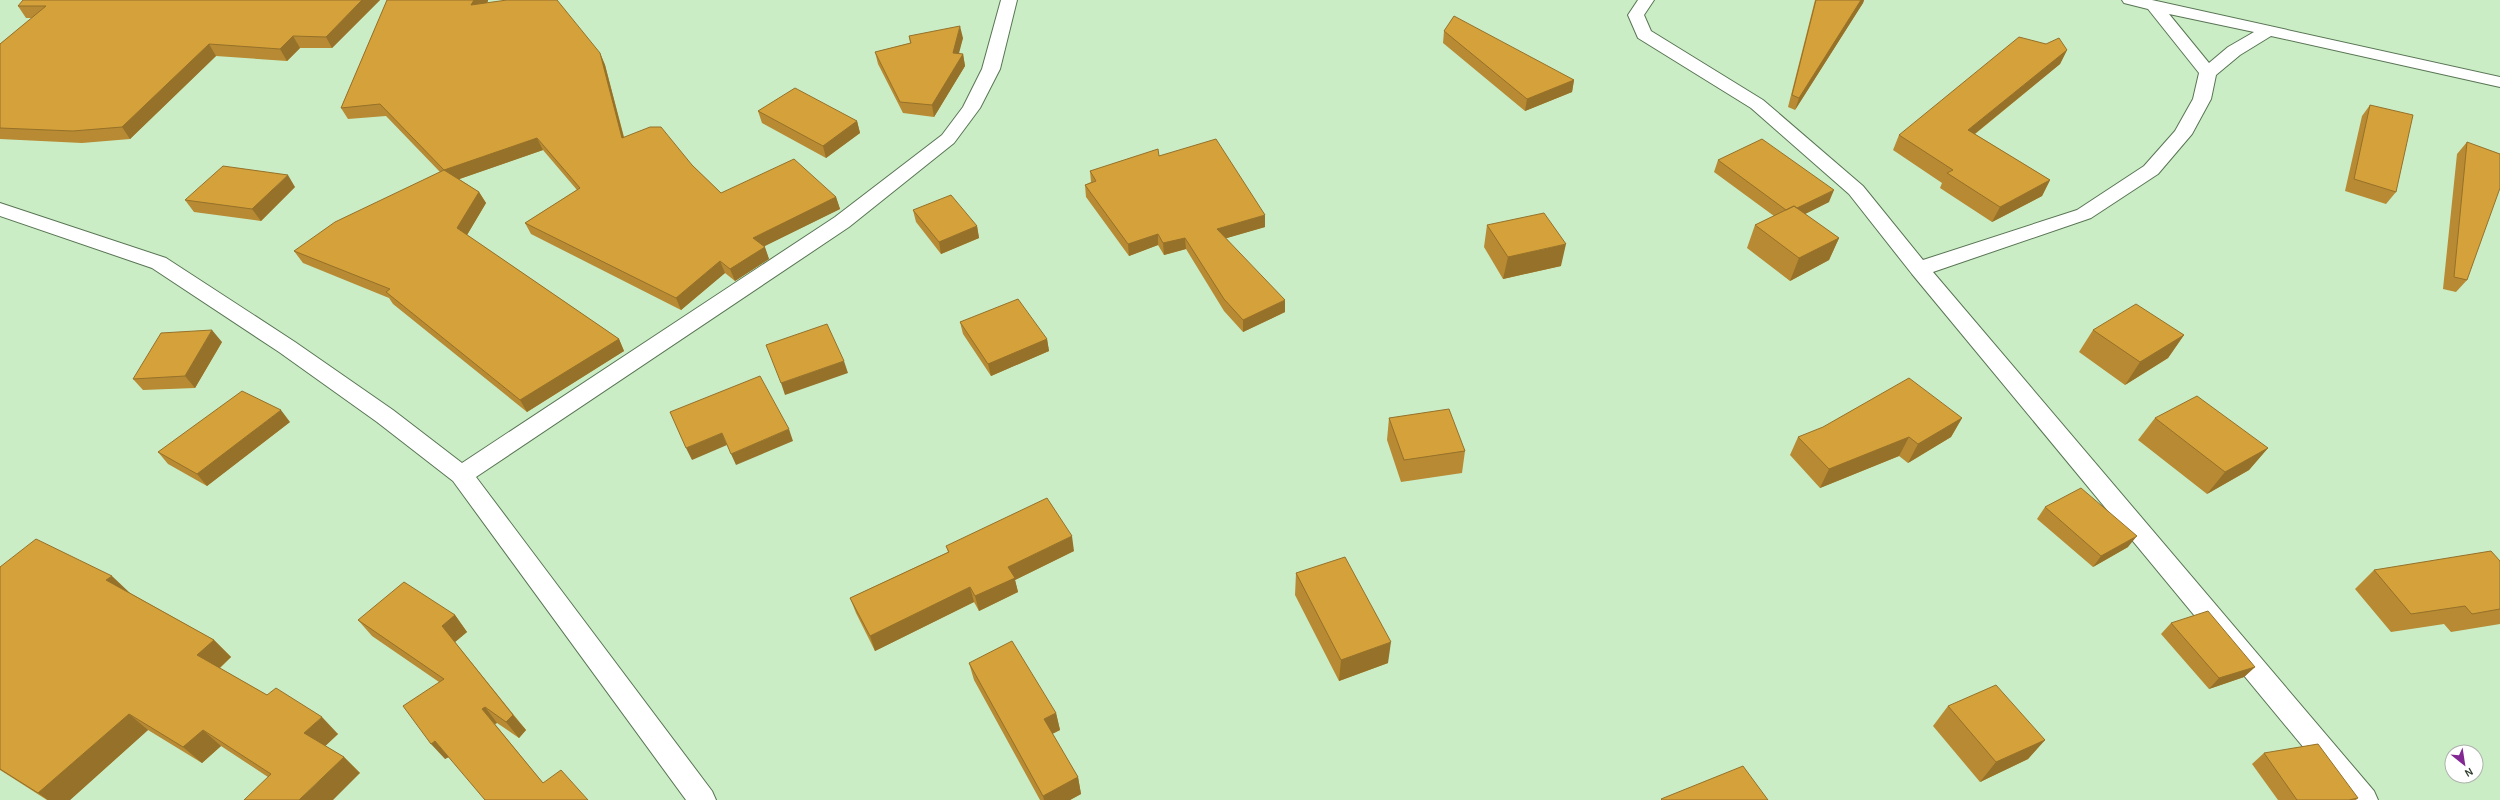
<svg xmlns="http://www.w3.org/2000/svg" width="2500" height="800" viewBox="0 0 2500 800" font-family="Karla,sans-serif">
<style>
.lines{fill:none;stroke-linecap:round;stroke-linejoin:round}
.street-casing{stroke:#587553;stroke-width:2}
.street{fill:#fff;fill-rule:evenodd}
.wall{fill:#b78a33}
.shaded-wall{fill:#957129}
.building{fill:#d5a13b;stroke:#957129}
</style>
<rect width="100%" height="100%" fill="#cbedc6"/>
<g class="lines">
<!-- street casing -->
<g class="street-casing">
<path id="street" d="M1001 0H1017L1000 69 980 108 954 143 849 227 476 477 712 791 716 800H686L453 481 377 422 279 352 152 268 0 216V203L166 258 295 342 393 410 462 463 835 217 942 135 963 107 982 69Z
M1638 0H1654L1644 15 1651 31 1763 100 1863 186 1923 260 2077 210 2144 166 2175 131 2193 99 2199 73 2148 9 2124 3 2122 0H2152L2500 77V87L2271 36 2240 55 2216 75 2211 99 2192 134 2158 174 2091 218 1933 272 2374 791 2378 800H2347L1912 274 1849 194 1751 108 1638 38 1628 15ZM2169 14 2254 32 2228 47 2209 63Z"/>
</g>
<!-- street -->
<use href="#street" class="street"/>
</g>
<!-- wall -->
<path class="wall" d="M380 0 332 48H300L287 61 216 56 130 139 82 143 0 139V44L32 18H26L18 6Z
M387 0H488V1L487 3 600 53 605 65 624 137 692 165 721 193 836 197 840 209 764 246 769 259 735 281 725 273 681 310 531 234 525 223 577 190 543 150 459 179 479 192 486 203 467 235 619 339 624 351 527 412 393 304 389 298 303 263 294 251 440 172 386 116 348 119 341 108Z
M1815 0H1864L1863 3 1795 110 1788 107Z
M1444 31 1574 80 1572 92 1525 111 1443 43Z
M909 36 963 38 958 53 963 54 965 66 934 117 903 113 878 64 875 52 910 43Z
M2067 50 2060 64 1975 134 2050 180 2042 196 1992 222 1940 188 1942 183 1893 150 1899 135Z
M2370 105 2396 192 2386 204 2345 191 2362 116Z
M758 111 857 121 860 133 826 158 762 123Z
M2467 142V280L2456 292 2443 289 2457 154Z
M1159 156 1265 227 1226 238 1285 312 1243 332 1224 311 1186 249 1164 255 1158 245 1129 256 1086 197 1085 185 1091 182 1090 171Z
M1718 160 1829 202 1805 214 1839 238 1829 260 1790 281 1747 248 1755 225 1774 216 1714 172Z
M295 187 261 221 194 212 185 200Z
M913 210 977 226 979 238 941 254 916 222Z
M1487 225 1561 266 1503 279 1484 247Z
M960 322 1047 339 1049 351 991 376 963 334Z
M2093 330 2184 335 2168 358 2125 385 2079 352Z
M222 342 195 388 143 390 133 379Z
M1389 418 1465 451 1462 473 1401 482 1387 440Z
M1962 418 1951 437 1908 463 1899 456 1820 488 1790 455 1798 437Z
M2155 418 2268 448 2249 470 2207 494 2138 440Z
M290 422 207 486 168 464 158 452Z
M2045 507 2128 547 2093 567 2037 519Z
M946 546 1074 551 1015 580 1018 592 979 611 974 602 875 651 856 613 850 598 948 552Z
M2500 561V624L2451 632 2444 624 2391 632 2355 589 2374 570Z
M0 567 130 593 214 640 231 657 220 668 267 695 338 734 325 746 344 757 360 773 268 777 221 746 202 763 148 730 70 800H47L0 770Z
M1296 573 1388 663 1339 681 1295 595Z
M455 615 467 632 455 642 526 730 519 738 497 723 495 724 543 783 588 800 448 757 445 759 439 682 372 636 358 620Z
M2171 623 2255 667 2244 677 2209 689 2161 634Z
M969 663 1056 713 1060 730 1052 734 1078 777 1081 794 1070 800H1040L974 680Z
M1948 706 2045 740 2028 759 1980 782 1933 726Z
M2264 753 2358 798 2356 800H2278L2252 764Z"/>
<!-- shaded-wall -->
<path class="shaded-wall" d="M362 0H380L332 48 326 37Z
M474 0H488V1L476 16 471 5Z
M1861 0H1864L1863 3 1795 110 1799 98Z
M960 26 963 38 956 65 953 53Z
M293 36 300 48 287 61 280 49Z
M209 44 216 56 130 139 122 127Z
M2067 50 2060 64 1961 145 1968 130Z
M600 53 605 65 627 150 622 138Z
M963 54 965 66 934 117 932 105Z
M1574 80 1572 92 1525 111 1527 99Z
M857 121 860 133 826 158 823 146Z
M537 138 543 150 451 182 444 170Z
M288 175 295 187 261 221 252 209Z
M2050 180 2042 196 1992 222 2000 207Z
M1834 190 1829 202 1785 224 1789 212Z
M479 192 486 203 464 240 457 228Z
M836 197 840 209 757 250 753 238Z
M1265 215V227L1217 241V229Z
M977 226 979 238 941 254 939 242Z
M1158 234V245L1129 256 1128 244Z
M1185 238 1186 249 1164 255 1163 243Z
M1839 238 1829 260 1790 281 1799 258Z
M1566 244 1561 266 1503 279 1508 257Z
M765 247 769 259 735 281 730 269Z
M720 261 725 273 681 310 676 298Z
M1285 300V312L1243 332V320Z
M212 330 222 342 195 388 185 376Z
M2184 335 2168 358 2125 385 2140 362Z
M619 339 624 351 527 412 520 400Z
M1047 339 1049 351 991 376 988 364Z
M844 361 848 373 785 395 781 383Z
M281 410 290 422 207 486 197 474Z
M1962 418 1951 437 1908 463 1918 444Z
M789 429 793 441 736 465 731 454Z
M722 433 727 445 692 460 686 448Z
M1909 437 1899 456 1820 488 1829 469Z
M2268 448 2249 470 2207 494 2225 472Z
M1072 536 1074 551 1015 580 1018 592 979 611 975 596 1008 567Z
M2137 536 2128 547 2093 567 2101 556Z
M112 576 130 593 125 598 106 580Z
M970 587 974 602 875 651 870 636Z
M455 615 467 632 455 642 442 626Z
M214 640 231 657 215 672 197 655Z
M1391 642 1388 663 1339 681 1341 660Z
M2255 667 2244 677 2209 689 2219 678Z
M485 707 497 723 495 724 482 709Z
M1056 713 1060 730 1048 736 1044 719Z
M129 714 148 730 70 800H48L38 793Z
M513 715 526 730 519 738 506 722Z
M322 717 338 734 321 750 304 733Z
M203 730 221 746 202 763 183 747Z
M2045 740 2028 759 1980 782 1996 762Z
M435 741 449 757 445 759 431 744Z
M344 757 360 773 333 800H299Z
M1078 777 1081 794 1070 800H1044L1043 796Z"/>
<!-- building -->
<path class="building" d="M23 0H362L326 37 293 36 280 49 209 44 122 127 73 131 0 128V44L46 6H18Z
M387 0H474L471 5 507 0H557L600 53 622 138 650 127H661L692 165 721 193 794 159 836 197 753 238 765 247 730 269 720 261 676 298 525 223 580 188 537 138 444 170 479 192 457 228 619 339 520 400 386 292 390 289 294 251 335 222 444 170 380 104 341 108Z
M1816 0H1861L1799 98 1792 95Z
M1454 16 1574 80 1527 99 1444 31Z
M960 26 953 53 963 54 932 105 900 102 875 52 911 43 909 36Z
M2019 37 2046 44 2059 38 2067 50 1968 130 2050 180 2000 207 1947 173 1953 170 1899 135Z
M795 88 857 121 823 146 758 111Z
M2370 105 2413 115 2396 192 2354 179Z
M1216 139 1265 215 1217 229 1285 300 1243 320 1224 299 1185 238 1163 243 1158 234 1128 244 1085 185 1096 181 1090 171 1158 149 1159 156Z
M1762 139 1834 190 1797 208 1794 206 1786 210 1718 160Z
M2467 142 2500 154V188L2467 280 2454 277Z
M223 166 288 175 252 209 185 200Z
M951 195 977 226 939 242 913 210Z
M1794 206 1839 238 1799 258 1755 225Z
M1544 213 1566 244 1508 257 1487 225Z
M1018 299 1047 339 988 364 960 322Z
M2136 304 2184 335 2140 362 2093 330Z
M827 324 844 361 781 383 766 345Z
M212 330 185 376 133 379 161 333Z
M760 376 789 429 731 454 722 433 686 448 670 412Z
M1909 378 1962 418 1918 444 1909 437 1829 469 1798 437 1823 427Z
M242 391 281 410 197 474 158 452Z
M2197 396 2268 448 2225 472 2155 418Z
M1449 409 1465 451 1404 460 1389 418Z
M2081 488 2137 536 2101 556 2045 507Z
M1047 498 1072 536 1008 567 1015 578 975 596 970 587 870 636 850 598 949 552 946 546Z
M36 539 112 576 106 580 214 640 197 655 267 695 276 688 322 717 304 733 344 757 299 800H244L271 774 203 730 183 747 129 714 38 793 0 769V567Z
M2491 551 2500 561V609L2472 614 2465 606 2411 614 2374 570Z
M1345 557 1391 642 1341 660 1296 573Z
M404 582 455 615 442 626 513 715 506 722 485 707 482 709 543 783 561 770 588 800H485L435 741 431 744 403 706 444 679 358 620Z
M2208 611 2255 667 2219 678 2171 623Z
M1012 641 1056 713 1044 719 1078 777 1043 796 969 663Z
M1996 685 2045 740 1996 762 1948 706Z
M2318 744 2358 798 2349 800H2297L2264 753Z
M1743 766 1768 800H1662L1661 799Z"/>
<!-- north arrow -->
<g transform="translate(2464 764) rotate(150)"><circle r="19" fill="#ffffff" stroke="#adb3ac"/>
<path d="M0-3L7 15L0 10L-7 15Z" fill="#832893"/>
<text y="-6" font-size="11" font-weight="bold" text-anchor="middle" fill="#334030">N</text>
</g>
</svg>
